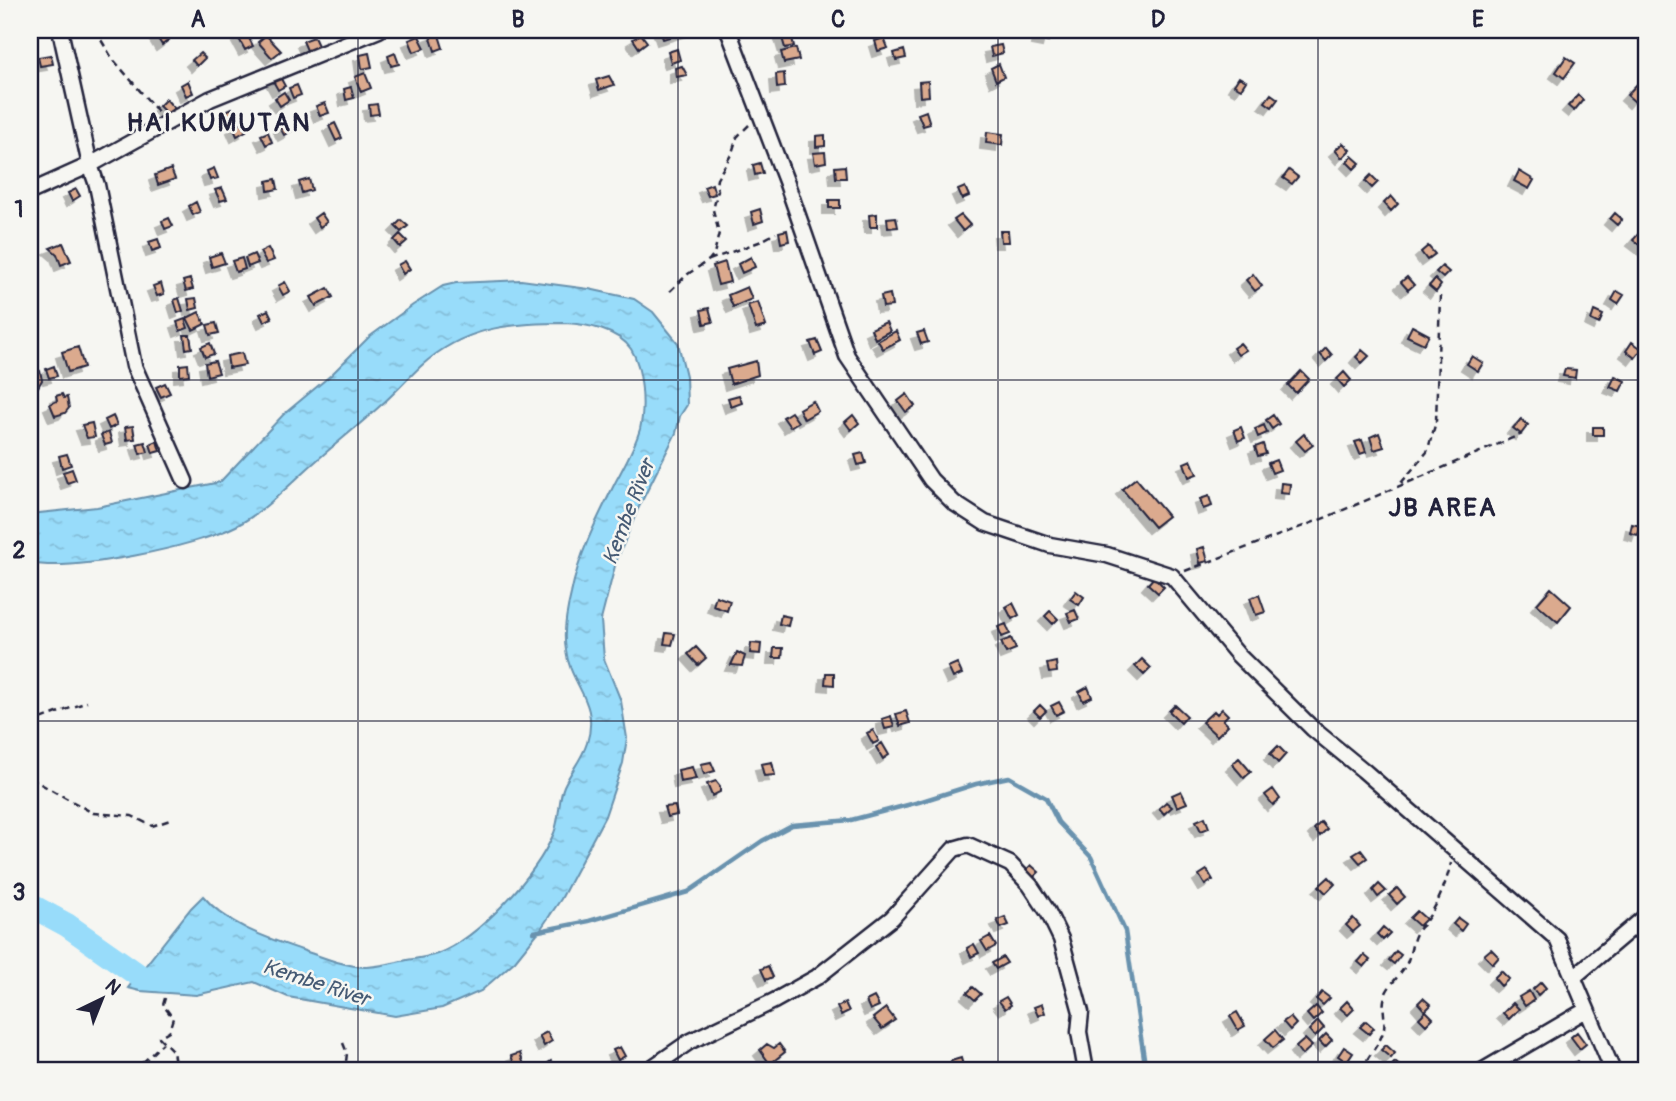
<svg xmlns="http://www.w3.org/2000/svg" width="1676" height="1101" viewBox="0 0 1676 1101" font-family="Pangolin,sans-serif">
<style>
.water{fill:url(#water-ripples);stroke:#6992ae;stroke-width:2}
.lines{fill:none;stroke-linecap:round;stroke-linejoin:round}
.stream{stroke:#6992ae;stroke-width:4.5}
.river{stroke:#98dcfa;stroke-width:24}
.building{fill:#dbaa8e;stroke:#22223b;stroke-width:2;filter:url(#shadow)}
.street-casing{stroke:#22223b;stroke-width:19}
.path{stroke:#22223b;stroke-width:2.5;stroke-dasharray:7 5;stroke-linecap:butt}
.street{stroke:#f6f6f2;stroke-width:14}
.grid{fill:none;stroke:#22223b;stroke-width:2;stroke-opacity:0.55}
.labels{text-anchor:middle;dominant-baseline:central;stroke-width:5;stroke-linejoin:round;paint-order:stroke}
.water-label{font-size:21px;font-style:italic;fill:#455a74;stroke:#f6f6f2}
.district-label{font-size:26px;font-weight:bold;letter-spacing:2px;fill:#22223b;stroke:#f6f6f2}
.neatline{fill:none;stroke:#22223b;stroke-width:2.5}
.grid-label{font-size:23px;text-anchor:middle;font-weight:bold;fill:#22223b}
</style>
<defs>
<pattern id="water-ripples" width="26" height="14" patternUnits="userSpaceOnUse" patternTransform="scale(1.75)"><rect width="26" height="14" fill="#98dcfa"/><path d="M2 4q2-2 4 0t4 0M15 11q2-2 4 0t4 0" fill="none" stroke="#83bcd7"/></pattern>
<filter id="shadow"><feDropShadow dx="-6" dy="6" stdDeviation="0" flood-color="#0004"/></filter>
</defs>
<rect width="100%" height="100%" fill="#f6f6f2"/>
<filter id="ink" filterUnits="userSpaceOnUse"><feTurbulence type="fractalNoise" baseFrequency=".0143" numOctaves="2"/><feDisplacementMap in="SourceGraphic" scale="14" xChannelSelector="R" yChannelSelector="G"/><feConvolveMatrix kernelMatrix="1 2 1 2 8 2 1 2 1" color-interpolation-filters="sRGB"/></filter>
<g filter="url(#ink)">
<!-- water -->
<path class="water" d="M521 280 589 289 634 299 653 312 678 343 686 376 687 405 680 416 676 433 638 509 616 562 601 620 604 659 621 701 627 738 623 763 605 816 561 899 540 930 515 961 481 991 442 1008 395 1016 288 997 254 982 196 995 140 991 128 988 191 908 203 896C227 925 267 938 302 950 322 957 343 966 365 967 375 967 387 964 397 962 410 959 424 958 437 954 479 938 536 875 554 833 560 818 558 800 564 786 571 771 582 759 587 743 600 701 570 686 566 650 563 634 567 610 571 594 579 553 598 517 616 481 625 464 635 447 640 429 645 408 643 368 631 349 618 330 586 324 565 323 509 323 464 327 421 366 407 379 394 394 380 406 356 428 330 448 306 470 285 489 262 513 236 526 195 547 74 572 30 563V514L97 507 220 482 283 415 331 375 369 337 413 305 443 286 456 283Z"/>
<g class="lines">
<!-- stream -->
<path class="stream" d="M534 932 589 921 688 892 762 841 792 825 851 820 919 802 976 784 1009 777 1046 798 1058 822 1091 857 1125 931 1146 1071"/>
<!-- river -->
<path class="river" d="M30 905 67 925 141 977 168 980"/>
</g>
<!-- building -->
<path class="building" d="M163 30 169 40 162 45 155 34Z
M660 30H692L663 39Z
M790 30 794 46 785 48 780 31Z
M1039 30H1051L1048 41 1037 39Z
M438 32 443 48 435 51 430 35Z
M247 34 253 46 245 50 238 37Z
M641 34 647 42 639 48 633 39Z
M266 35 281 51 272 58 258 42Z
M419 36 425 48 414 52 409 40Z
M314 37 320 50 309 55 303 41Z
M884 38 888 48 878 51 875 41Z
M1001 45 1003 53 992 56 990 47Z
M796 48 799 60 784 63 781 52Z
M677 49 680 60 671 63 668 52Z
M904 50 906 58 896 60 894 53Z
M200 53 205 58 197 66 192 60Z
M369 53 372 67 362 69 360 55Z
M395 53 399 64 391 66 388 56Z
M51 55 53 64 40 66 38 57Z
M1566 57 1575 63 1564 78 1556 72Z
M999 64 1004 77 996 81 991 68Z
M682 66 687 75 676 77 675 68Z
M365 73 371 88 361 92 355 77Z
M784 73 785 87 777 88 776 74Z
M609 76 614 85 599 90 596 80Z
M280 77 285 86 278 90 273 81Z
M1239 77 1246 81 1241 89 1234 85Z
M188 81 193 93 186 96 181 85Z
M928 81 929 96 920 97 919 82Z
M1639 82 1646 89 1635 102 1627 95Z
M297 85 301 95 293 98 289 88Z
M351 87 354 98 346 100 344 89Z
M284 92 289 100 280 106 275 98Z
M1271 94 1278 99 1272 107 1265 102Z
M1578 95 1583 100 1574 111 1568 106Z
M166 99 174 108 167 114 159 106Z
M325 103 329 113 320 116 316 106Z
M377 104 379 114 370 115 369 105Z
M232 108 237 117 230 121 224 112Z
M926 111 930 124 923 126 918 114Z
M286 122 291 131 284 135 279 126Z
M241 123 246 131 237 136 233 127Z
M335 123 342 138 336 141 329 126Z
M268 132 272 142 266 145 261 135Z
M987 132 1003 134 1002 145 986 143Z
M825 135V146L816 147V136Z
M1343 143 1350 150 1342 158 1335 150Z
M825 152 826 162 815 164 813 153Z
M1352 156 1360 163 1354 169 1347 162Z
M760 163 763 173 755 175 753 165Z
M845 166 846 178H836L835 167Z
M214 168 218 178 210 180 207 171Z
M171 169 175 179 158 185 155 175Z
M1289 170 1298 177 1292 184 1283 178Z
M1519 171 1534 180 1529 189 1514 181Z
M1371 175 1378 182 1372 188 1365 181Z
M276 179 278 189 268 191 267 181Z
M309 179 312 190 302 193 299 182Z
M712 184 715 194 708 196 704 187Z
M965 187 969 196 962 199 958 190Z
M222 188 227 199 220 201 215 190Z
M76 189 80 196 72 201 68 193Z
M1391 196 1398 204 1391 211 1384 203Z
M829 200H840V208H829Z
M196 202 200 212 193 215 189 206Z
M760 209 763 221 754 224 751 212Z
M321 213 327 222 320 227 314 218Z
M1615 213 1622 219 1617 225 1610 219Z
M877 214V227H870L869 215Z
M961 215 970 225 963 231 954 220Z
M896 217 898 227 888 228 887 218Z
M169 218 173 226 165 229 162 221Z
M401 220 408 226 401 232 395 226Z
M787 230 789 241 781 243 779 232Z
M1000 231H1008L1009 242H1001Z
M1639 233 1646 238V250L1633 240Z
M400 234 407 241 400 247 394 240Z
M158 239 161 248 152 251 149 242Z
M63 243 71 261 61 265 57 254 50 248Z
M1428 246 1435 254 1427 260 1421 252Z
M268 248 274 260 266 263 260 252Z
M221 253 225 263 212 267 209 257Z
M254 254 258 263 248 267 245 258Z
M751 257 755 267 742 273 738 264Z
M242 258 245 269 236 272 232 261Z
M405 261 410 269 403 274 398 265Z
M725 262 730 282 718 285 713 266Z
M1442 266 1449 272 1443 278 1436 272Z
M1253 274 1262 286 1255 291 1246 280Z
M1407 277 1414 285 1408 290 1401 282Z
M190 279 193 289 186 291 183 281Z
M1435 279 1441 285 1436 292 1429 286Z
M285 282 290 291 283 295 278 286Z
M161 283 164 294 157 296 153 286Z
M747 287 752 299 733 307 728 295Z
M328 288 333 297 316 306 311 297Z
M1617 291 1624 295 1618 304 1612 300Z
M890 294 892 306 883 307 881 296Z
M179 298 183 311 178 313 174 300Z
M196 298 198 308 190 310 188 299Z
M758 302 766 326 756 329 748 305Z
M709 308 713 322 704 324 701 310Z
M268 310 272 318 264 322 260 314Z
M1594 311 1603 315 1599 324 1591 320Z
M199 312 205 324 193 330 187 318Z
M185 319 188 328 180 331 177 322Z
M886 322 890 331 875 339 871 329Z
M216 323 219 333 210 335 207 325Z
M1412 326 1429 335 1424 344 1407 336Z
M896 331 900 340 883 349 878 341Z
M924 331 928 342 921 344 917 333Z
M184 335H190L192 348 186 349Z
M817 340 822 352 815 355 810 342Z
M1632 342 1642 349 1635 358 1626 351Z
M210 343 214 354 205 357 201 347Z
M1240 343 1246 350 1238 355 1233 348Z
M78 347 84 367 68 372 62 352Z
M1326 348 1332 355 1326 361 1320 354Z
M1362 350 1369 356 1362 363 1356 357Z
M242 353 245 365 229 368 227 356Z
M1472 356 1483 363 1478 371 1467 364Z
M215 361 219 373 207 376 205 363Z
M756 361 758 375 731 384 727 369Z
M188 364 189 375 180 376V365Z
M54 366 57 376 49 378 46 369Z
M1565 369 1576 370 1575 378 1563 376Z
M40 371 42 380 38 387 33 389 30 374Z
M1301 371 1309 379 1296 393 1288 385Z
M1344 372 1351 380 1344 387 1337 379Z
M1615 376 1625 381 1620 391 1610 387Z
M165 383 170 393 161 397 156 387Z
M62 394 64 398 67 397 69 408 65 413 55 416 50 404 57 401 56 396Z
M907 394 915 406 906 412 898 401Z
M739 395 742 403 731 407 728 398Z
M813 401 818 411 804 419 799 409Z
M791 412 798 422 790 427 783 417Z
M853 415 859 423 851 430 845 422Z
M1273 415 1279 424 1272 429 1266 420Z
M113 416 117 425 109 429 105 420Z
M1521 419 1528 425 1521 434 1513 428Z
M92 423 95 437 87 438 82 425Z
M1264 425 1267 433 1258 437 1255 429Z
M133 426 135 439 127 440 125 427Z
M1241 427 1245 438 1238 441 1234 430Z
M1593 427H1603V435H1593Z
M109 432 112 443 105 445 101 435Z
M1379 433 1384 447 1374 450 1370 437Z
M1304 434 1313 445 1305 451 1296 441Z
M1362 440 1366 452 1360 454 1355 442Z
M157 441 160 451 153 453 150 444Z
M145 442 148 452 140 454 137 444Z
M1263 444 1266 454 1258 456 1255 447Z
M863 453 866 463 858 465 855 455Z
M67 454 71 465 62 468 59 456Z
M1191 460 1197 474 1189 477 1184 463Z
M1276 460 1280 470 1272 473 1268 463Z
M72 469 76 480 67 483 63 472Z
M1136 478 1168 516 1154 527 1122 489Z
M1281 483 1290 484 1289 494 1280 493Z
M1209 496 1212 506 1203 509 1200 499Z
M1632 524 1641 526 1638 535 1630 533Z
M1204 547 1208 561 1200 563 1197 549Z
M1154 577 1164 587 1158 593 1148 584Z
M1551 588 1571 606 1558 622 1537 604Z
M1076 591 1084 597 1079 605 1070 599Z
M1259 595 1265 612 1256 615 1250 598Z
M716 596 730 601 727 611 713 606Z
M1013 603 1019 615 1012 619 1006 607Z
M1075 610 1079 619 1071 622 1067 613Z
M1050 611 1058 619 1053 624 1045 616Z
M781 615 790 617 788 626 779 624Z
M1006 624 1010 634 1002 637 998 627Z
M666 633 675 634 672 645 664 644Z
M1011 638 1016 649 1006 653 1001 642Z
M751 643 761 644 760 654 750 653Z
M696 647 706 658 698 665 688 654Z
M774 648H783L782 658H773Z
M737 652 745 656 742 666 731 665Z
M1142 659 1151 668 1144 675 1135 666Z
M1056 662 1057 672 1049 673 1047 664Z
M957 663 962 674 953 678 948 667Z
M826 673H834V685L825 684Z
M1088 687 1092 697 1083 701 1079 692Z
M1059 702 1064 711 1056 715 1051 706Z
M1040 705 1046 711 1040 717 1034 711Z
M1175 705 1187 716 1181 723 1169 711Z
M1222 709 1228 715 1223 720 1228 725 1217 736 1202 722 1214 711 1217 714Z
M906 711 910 723 900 726 896 714Z
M891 716 894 727 885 729 882 719Z
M873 730 879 741 873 744 867 733Z
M882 743 889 755 883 759 876 747Z
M1278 746 1286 754 1278 763 1270 754Z
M1239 758 1251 772 1244 778 1232 764Z
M711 762 715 771 704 774 701 764Z
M772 762 775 775 764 776 761 764Z
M692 767 696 779 680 782 678 770Z
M716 781 720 786V792L712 796 707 784Z
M1273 789 1280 799 1273 805 1265 795Z
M1181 791 1187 803 1177 807 1172 795Z
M1166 802 1172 807 1164 814 1159 808Z
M675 806 677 815 667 817 664 807Z
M1205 817 1209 828 1201 831 1196 821Z
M1321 822 1327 829 1320 836 1314 829Z
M1361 850 1367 858 1360 863 1353 855Z
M1031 865 1039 872 1033 878 1025 871Z
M1207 870 1213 880 1205 885 1199 875Z
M1329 877 1335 884 1326 893 1319 886Z
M1379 884 1386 891 1378 897 1373 890Z
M1397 888 1405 897 1397 904 1389 895Z
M1417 911 1426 919 1419 926 1410 918Z
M1005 917 1009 925 1001 928 997 920Z
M1353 918 1360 926 1353 932 1346 925Z
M1458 918 1466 924 1461 931 1453 924Z
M1383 927 1390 933 1383 940 1377 934Z
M990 936 996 946 987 951 981 941Z
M974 944 979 953 971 957 967 948Z
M1491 949 1499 957 1493 964 1484 955Z
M1396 951 1401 955 1394 964 1389 960Z
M1364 955 1370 960 1364 967 1358 962Z
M1003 957 1007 963 996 969 992 963Z
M768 966 773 977 766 980 761 969Z
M1501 971 1509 979 1501 986 1494 978Z
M1541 982 1546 988 1538 995 1533 989Z
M973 987 981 994 975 1000 967 993Z
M1529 991 1534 1000 1525 1006 1519 997Z
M1322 992 1330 998 1323 1005 1316 999Z
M874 997 879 1006 870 1010 866 1001Z
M1006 997 1011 1005 1005 1009 999 1001Z
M1423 998 1431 1005 1425 1011 1418 1003Z
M1347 1001 1354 1009 1348 1015 1340 1008Z
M845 1003 849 1011 841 1015 837 1007Z
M1513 1003 1519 1009 1509 1019 1503 1013Z
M1042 1004 1045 1013 1038 1016 1034 1007Z
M1316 1006 1322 1013 1313 1021 1307 1014Z
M886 1008 895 1020 882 1029 873 1018Z
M1426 1011 1433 1018 1426 1025 1419 1018Z
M1237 1012 1245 1026 1238 1030 1230 1016Z
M1290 1017 1296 1024 1290 1030 1283 1022Z
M1318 1021 1324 1028 1315 1037 1309 1030Z
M1366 1021 1374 1028 1369 1034 1360 1027Z
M1275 1030 1283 1040 1273 1048 1265 1039Z
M547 1032 552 1041 544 1046 539 1036Z
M1577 1032 1586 1044 1580 1049 1571 1037Z
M1326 1034 1332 1040 1325 1047 1319 1041Z
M1305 1039 1312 1046 1302 1055 1296 1047Z
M767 1044 774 1048 779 1044 785 1052 770 1064 760 1050Z
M1386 1045 1395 1053 1391 1058 1381 1050Z
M620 1047 625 1056 618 1060 613 1050Z
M1344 1047 1353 1053 1347 1062 1338 1056Z
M520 1053 524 1065 516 1068 511 1056Z
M961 1058 964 1069 954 1071 951 1061Z
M551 1061 557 1069 546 1071 543 1067Z
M1577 1061 1582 1071H1561L1560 1070Z
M1395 1062 1403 1069 1402 1071 1388 1070Z"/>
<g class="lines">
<!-- street casing -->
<g class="street-casing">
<path id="street" d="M60 30 90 165 97 185 134 366 185 481
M728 30 786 181 847 356 931 480 954 503 985 523 1050 545 1107 555 1172 576 1238 655 1313 729 1363 770 1557 939 1613 1071
M30 192 90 165 210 99 379 30
M1574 977 1646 916
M609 1071H647
M647 1071 689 1042 774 1001 817 977 892 918 954 849 968 845 1010 864 1030 885 1048 912 1061 939 1081 1012 1079 1032 1086 1071
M1482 1071 1586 1010"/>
</g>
<!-- path -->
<path class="path" d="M95 30 112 58 159 113
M30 88 35 95
M709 260 759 242 776 233
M670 291 688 274 709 260 714 254 719 233 713 210 718 190 716 185 717 179 732 153 737 137 750 124
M1401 483 1427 452 1436 422 1440 296
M1185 571 1327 517 1522 434
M30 723 87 702
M30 778 93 813 132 816 152 826 170 820
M165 998 163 1005 173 1018 169 1031 159 1037 173 1051 176 1071
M343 1043 347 1053 345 1071
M134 1071 163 1043
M1362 1071C1366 1056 1381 1045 1384 1028 1386 1015 1380 1005 1387 991 1392 982 1400 975 1406 965 1411 956 1411 941 1418 930 1421 925 1422 927 1425 922 1438 905 1446 883 1451 863"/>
<!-- street -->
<use href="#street" class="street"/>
</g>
</g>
<!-- grid -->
<path class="grid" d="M358 30V1071M678 30V1071M998 30V1071M1318 30V1071M30 380H1646M30 721H1646"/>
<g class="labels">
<!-- water labels -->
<g class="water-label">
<text transform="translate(629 512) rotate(-69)">Kembe River</text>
<text transform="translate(316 983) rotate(18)">Kembe River</text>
</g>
<!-- district labels -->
<g class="district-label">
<text x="219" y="123">HAI KUMUTAN</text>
<text x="1443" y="508">JB AREA</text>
</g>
</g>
<!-- margin -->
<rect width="1676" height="1101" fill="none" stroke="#f6f6f2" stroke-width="77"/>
<!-- north arrow -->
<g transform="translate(102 999) rotate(43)" stroke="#f6f6f2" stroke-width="5" paint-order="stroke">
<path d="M0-5L12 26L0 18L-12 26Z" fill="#22223b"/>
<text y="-10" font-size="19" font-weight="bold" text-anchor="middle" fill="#22223b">N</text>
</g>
<rect x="38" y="38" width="1600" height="1024" class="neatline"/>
<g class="grid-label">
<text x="198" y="27">A</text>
<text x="518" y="27">B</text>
<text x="838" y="27">C</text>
<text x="1158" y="27">D</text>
<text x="1478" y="27">E</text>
<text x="19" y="217">1</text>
<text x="19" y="558">2</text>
<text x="19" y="900">3</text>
</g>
</svg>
